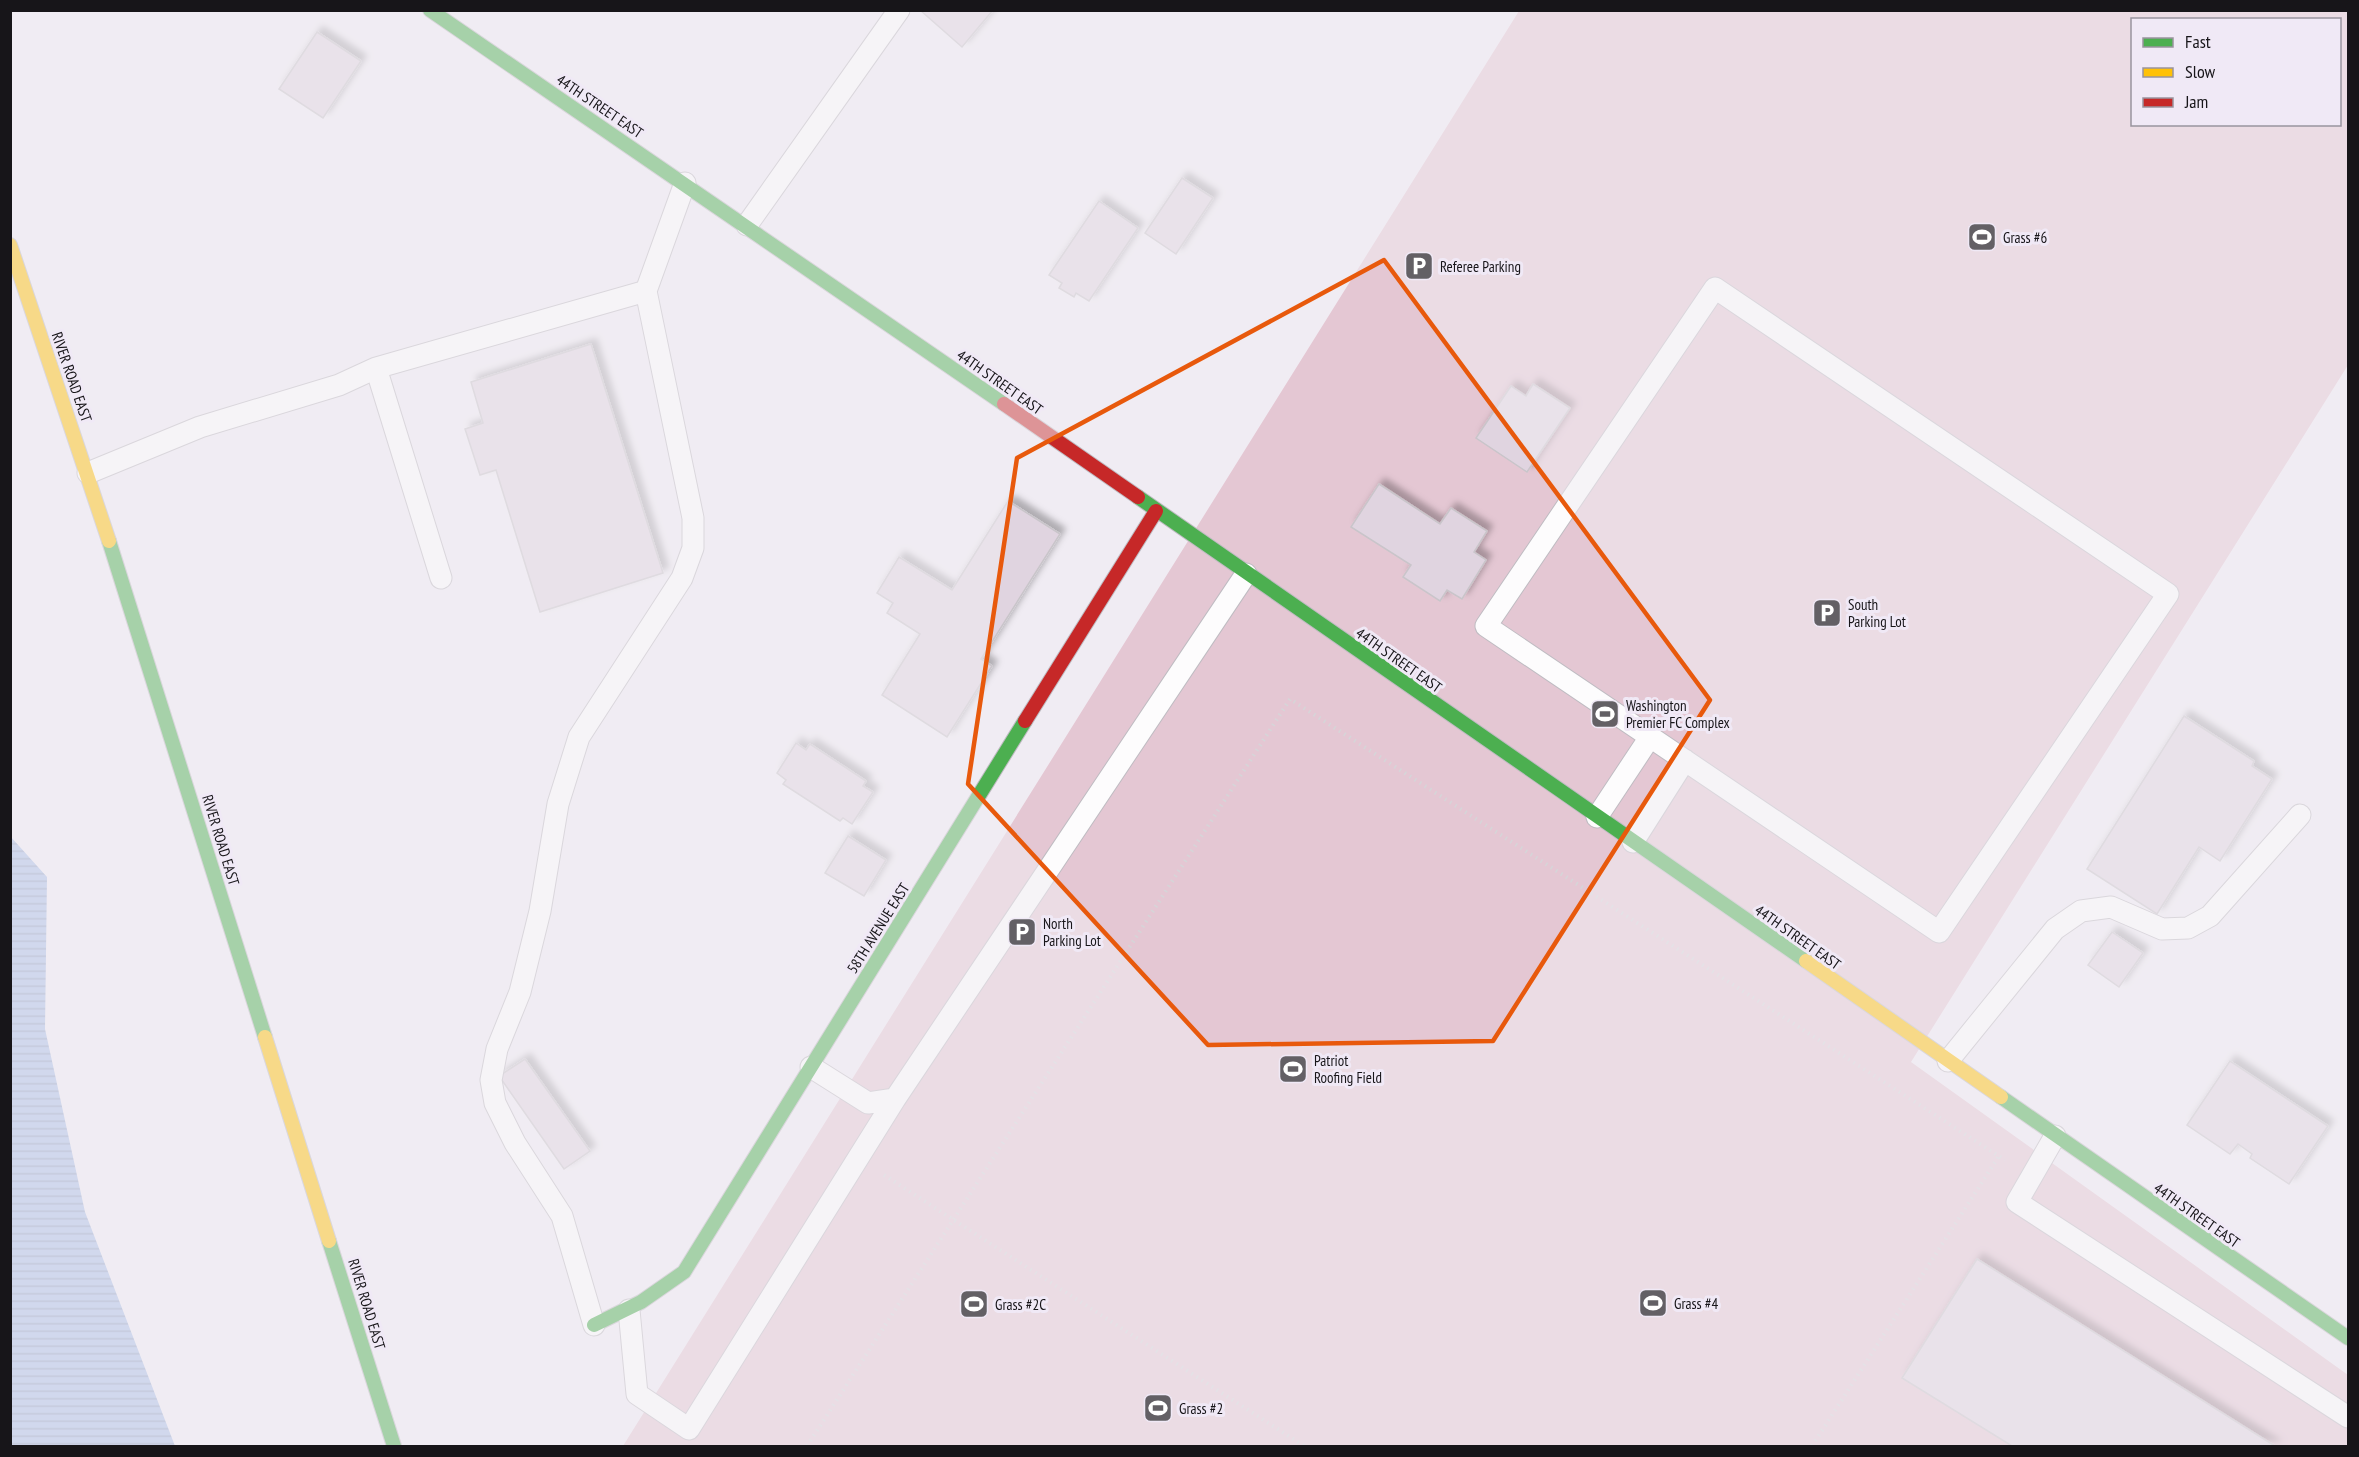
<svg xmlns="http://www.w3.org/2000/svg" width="2359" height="1457" viewBox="0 0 2359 1457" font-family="'PT Sans Narrow',sans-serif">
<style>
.park{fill:#e4c7d3;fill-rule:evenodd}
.water{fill:url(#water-rules)}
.building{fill:#e0d4e0;stroke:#c9c5ca;stroke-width:1.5;filter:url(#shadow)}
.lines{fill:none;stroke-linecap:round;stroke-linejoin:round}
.lane-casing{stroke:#bfbcc2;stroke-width:23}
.fast-casing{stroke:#bfbcc2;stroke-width:16}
.slow-casing{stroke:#bfbcc2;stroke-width:16}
.jam-casing{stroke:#bfbcc2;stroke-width:16}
.path{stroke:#d6d5d8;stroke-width:4;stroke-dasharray:1.5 4.5;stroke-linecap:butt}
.lane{stroke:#fdfcfd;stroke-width:21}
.fast{stroke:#4caf50;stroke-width:14}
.slow{stroke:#ffc107;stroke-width:14}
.jam{stroke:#c62828;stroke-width:14}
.marked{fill:none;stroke:#e8590c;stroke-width:4.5;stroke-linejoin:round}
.labels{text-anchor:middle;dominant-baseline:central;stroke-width:6;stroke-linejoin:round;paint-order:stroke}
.street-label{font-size:15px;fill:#171519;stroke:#f0e9f6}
.poi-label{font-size:15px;fill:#171519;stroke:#f0e9f6;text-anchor:start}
</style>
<defs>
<pattern id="water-rules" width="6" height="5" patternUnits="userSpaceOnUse" patternTransform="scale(1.5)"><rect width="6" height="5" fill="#aabee6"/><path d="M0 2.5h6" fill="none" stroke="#92a2c5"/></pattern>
<filter id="shadow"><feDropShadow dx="5.5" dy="-5.5" stdDeviation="3" flood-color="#0004"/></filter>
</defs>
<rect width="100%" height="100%" fill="#f0ecf3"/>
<!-- park -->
<path class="park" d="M1519 11H2348V365L1911 1062 2348 1375V1446H623ZM2132 20H2340V124H2132Z"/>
<!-- water -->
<path class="water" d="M10 836 47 877 45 1029 85 1212 175 1446H11Z"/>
<!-- building -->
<path class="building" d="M920 10H993L962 47Z
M317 32 361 61 323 118 279 89Z
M1182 178 1213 198 1176 254 1145 233Z
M1099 201 1138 228 1089 301 1076 293 1074 297 1059 288 1062 283 1049 275Z
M591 344 663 573 540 612 496 470 480 475 465 429 483 423 471 382Z
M1533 384 1570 408 1527 472 1476 438 1511 386 1526 396Z
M1379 484 1440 524 1451 508 1487 531 1474 552 1486 560 1462 599 1447 590 1440 601 1403 577 1411 565 1351 527Z
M1008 501 1060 534 981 659 992 666 947 737 882 695 920 634 887 613 893 603 877 593 899 557 952 590Z
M2184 716 2254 761 2252 766 2272 779 2220 861 2199 847 2157 914 2087 869Z
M796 743 806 750 810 744 866 781 863 786 873 792 852 824 843 818 840 821 783 784 786 780 777 773Z
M848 836 886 860 864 896 825 873Z
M2112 932 2143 953 2119 987 2088 965Z
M525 1059 590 1151 564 1169 499 1076Z
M2230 1061 2328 1126 2289 1184 2250 1158 2252 1154 2238 1144 2230 1154 2187 1125Z
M1977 1259 2275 1446H2012L1902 1378Z"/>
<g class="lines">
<!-- lane casing -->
<g class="lane-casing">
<path id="lane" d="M747 225 899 10
M1715 288 2168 594 1939 932 1486 626Z
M376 368 441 578
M88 473 200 427 339 385 376 368 646 291 685 183
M1597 817 1650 737
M1633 842 1685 760
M1948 1061 2055 929 2081 911 2111 907 2162 929 2188 928 2210 916 2300 815
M811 1067 868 1103 895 1099 1246 574
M2055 1136 2017 1202 2348 1417
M629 1310 637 1394 689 1429 895 1099
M594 1325 562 1216 515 1143 495 1103 491 1080 497 1049 520 992 540 911 558 804 579 737 682 578 693 548V518L646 291"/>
</g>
<!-- fast casing -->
<g class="fast-casing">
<path id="fast" d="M430 10 1004 404
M1138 497 1806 961
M109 541 265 1037
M2001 1097 2348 1338
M329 1241 394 1446
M594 1325 641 1302 684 1272 1025 721"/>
</g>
<!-- slow casing -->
<g class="slow-casing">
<path id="slow" d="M10 245 109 541
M1806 961 2001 1097
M265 1037 329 1241"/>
</g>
<!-- jam casing -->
<g class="jam-casing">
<path id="jam" d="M1004 404 1138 497
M1025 721 1156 511"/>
</g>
<!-- path -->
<path class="path" d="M884 1175 1304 1446
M807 1446 1290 699 2005 1160
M1812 1446 1999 1156"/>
<!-- lane -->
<use href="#lane" class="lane"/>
<!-- fast -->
<use href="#fast" class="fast"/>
<!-- slow -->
<use href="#slow" class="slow"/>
<!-- jam -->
<use href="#jam" class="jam"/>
</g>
<!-- marked area -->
<path d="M0 0H2359V1457H0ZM1384 260 1710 700 1493 1041 1208 1045 968 784 1017 458Z" fill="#f0ecf3" fill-opacity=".55" fill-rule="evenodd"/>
<path class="marked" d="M1384 260 1710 700 1493 1041 1208 1045 968 784 1017 458Z"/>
<!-- icons -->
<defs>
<g id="stadium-square" transform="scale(1.5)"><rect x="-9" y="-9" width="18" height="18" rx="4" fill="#636065" stroke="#f0e9f6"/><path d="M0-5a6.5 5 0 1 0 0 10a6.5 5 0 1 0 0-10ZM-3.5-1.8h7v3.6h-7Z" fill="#fff"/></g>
<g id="parking-square" transform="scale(1.5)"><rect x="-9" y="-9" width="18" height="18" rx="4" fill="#636065" stroke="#f0e9f6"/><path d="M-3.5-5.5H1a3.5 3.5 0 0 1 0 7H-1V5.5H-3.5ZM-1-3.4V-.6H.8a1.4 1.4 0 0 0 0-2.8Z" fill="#fff"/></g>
</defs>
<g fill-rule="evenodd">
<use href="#stadium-square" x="1982" y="237"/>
<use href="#parking-square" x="1419" y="266"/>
<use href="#parking-square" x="1827" y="613"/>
<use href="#stadium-square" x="1605" y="714"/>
<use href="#parking-square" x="1022" y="932"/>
<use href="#stadium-square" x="1293" y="1069"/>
<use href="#stadium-square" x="1653" y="1303"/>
<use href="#stadium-square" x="974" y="1304"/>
<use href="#stadium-square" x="1158" y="1408"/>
</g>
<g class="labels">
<!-- street labels -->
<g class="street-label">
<text transform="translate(600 106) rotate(34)">44TH STREET EAST</text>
<text transform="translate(72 377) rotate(71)">RIVER ROAD EAST</text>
<text transform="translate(1000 382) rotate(35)">44TH STREET EAST</text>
<text transform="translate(1399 660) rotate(35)">44TH STREET EAST</text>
<text transform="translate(221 840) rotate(73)">RIVER ROAD EAST</text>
<text transform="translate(878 928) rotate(-58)">58TH AVENUE EAST</text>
<text transform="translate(1798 937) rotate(35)">44TH STREET EAST</text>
<text transform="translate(2197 1215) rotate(35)">44TH STREET EAST</text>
<text transform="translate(367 1304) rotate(73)">RIVER ROAD EAST</text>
</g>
<!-- poi labels -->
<g class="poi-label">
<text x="2003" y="237">Grass #6</text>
<text x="1440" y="266">Referee Parking</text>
<text x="1848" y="604">South<tspan x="1848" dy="17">Parking Lot</tspan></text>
<text x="1626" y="705">Washington<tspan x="1626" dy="17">Premier FC Complex</tspan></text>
<text x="1043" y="923">North<tspan x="1043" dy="17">Parking Lot</tspan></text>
<text x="1314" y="1060">Patriot<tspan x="1314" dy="17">Roofing Field</tspan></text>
<text x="1674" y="1303">Grass #4</text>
<text x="995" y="1304">Grass #2C</text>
<text x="1179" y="1408">Grass #2</text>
</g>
</g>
<!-- border -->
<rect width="2359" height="1457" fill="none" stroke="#171519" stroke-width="24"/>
<!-- legend -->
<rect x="2131" y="18" width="210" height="108" fill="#f0e9f6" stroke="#99949e" stroke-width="1.5"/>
<rect x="2143" y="38" width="30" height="9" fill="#4caf50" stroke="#99949e" stroke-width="1.5"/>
<text x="2185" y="48" font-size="18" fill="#171519">Fast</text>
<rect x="2143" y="68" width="30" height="9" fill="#ffc107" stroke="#99949e" stroke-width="1.5"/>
<text x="2185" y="78" font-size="18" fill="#171519">Slow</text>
<rect x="2143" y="98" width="30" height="9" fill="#c62828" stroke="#99949e" stroke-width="1.5"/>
<text x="2185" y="108" font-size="18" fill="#171519">Jam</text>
</svg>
